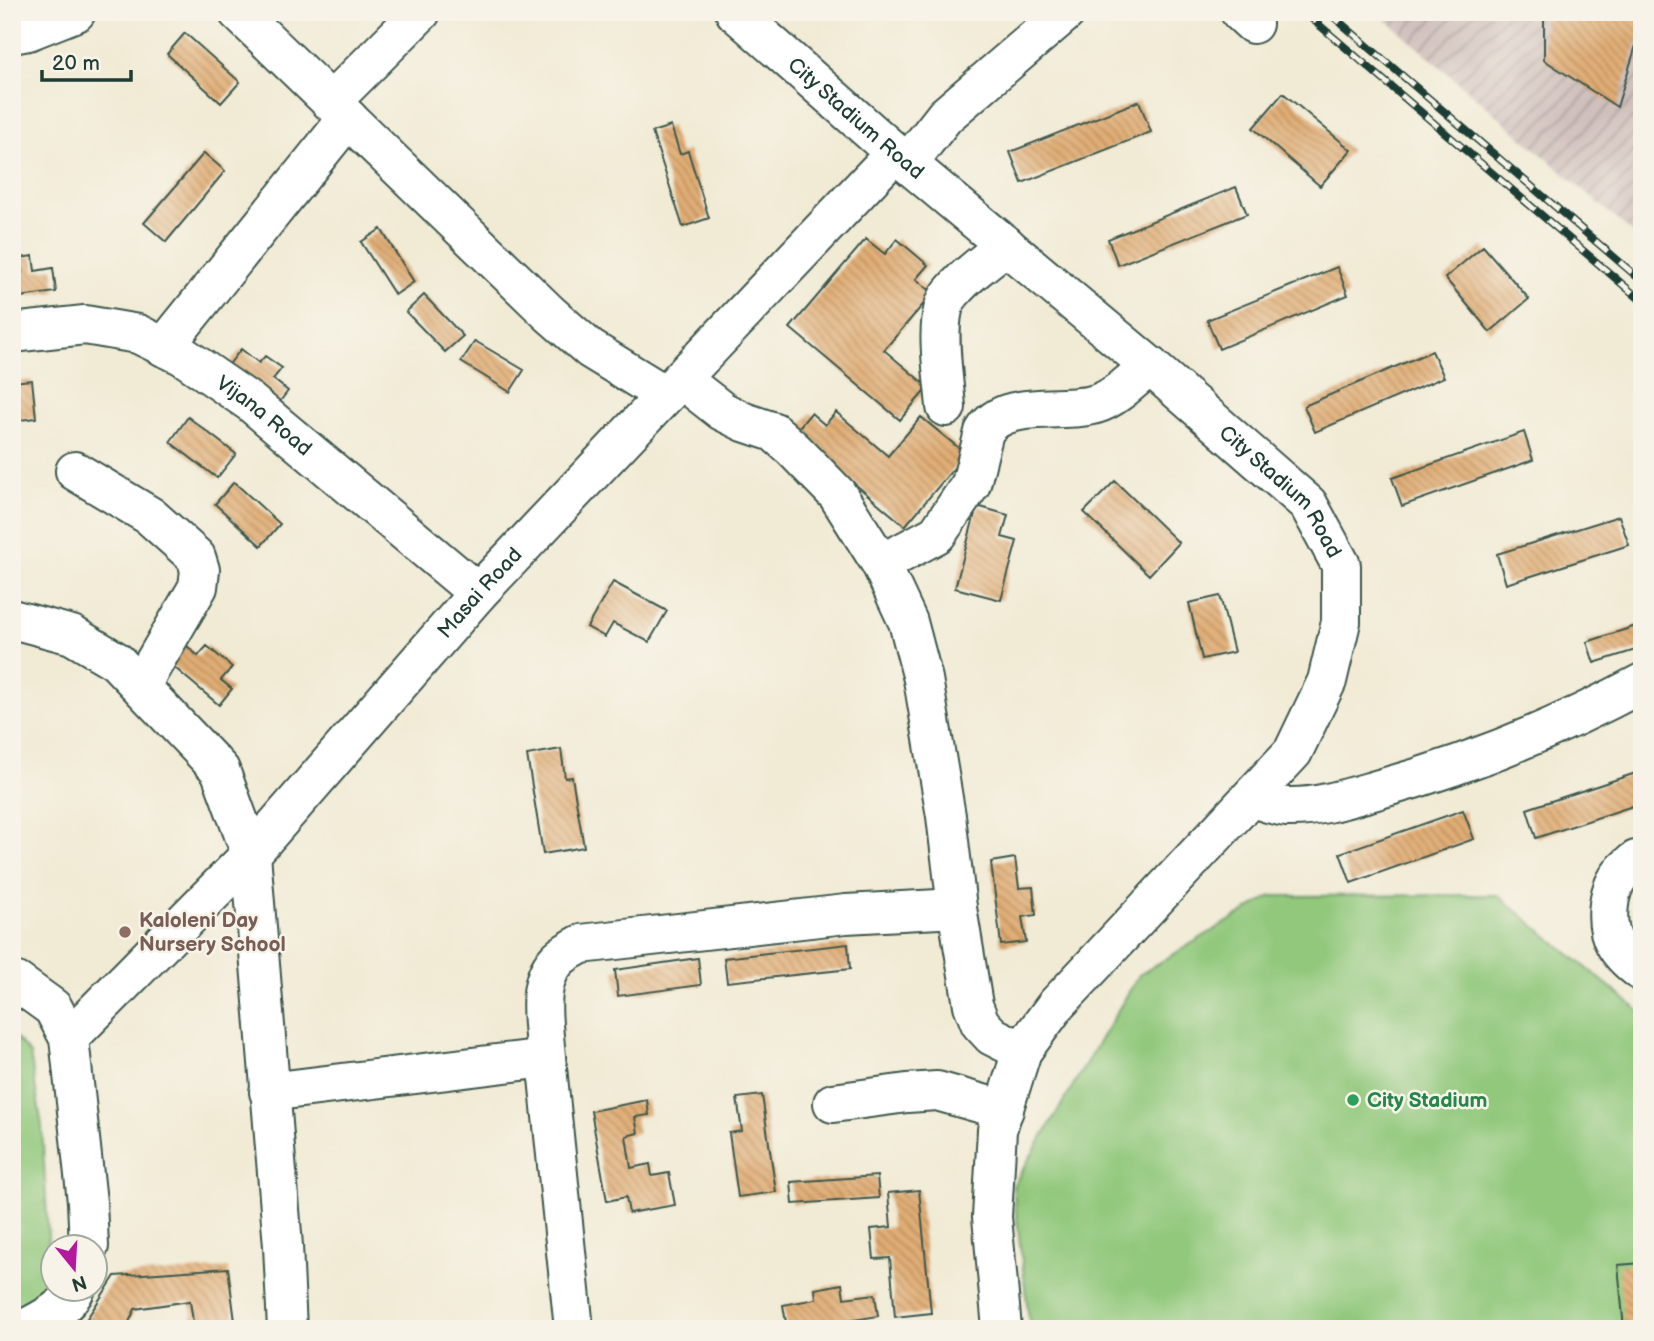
<svg xmlns="http://www.w3.org/2000/svg" width="1654" height="1341" viewBox="0 0 1654 1341" font-family="'Balsamiq Sans',sans-serif">
<style>
.industrial{fill:url(#industrial-furrows)}
.green{fill:#91c87b;stroke:#588258;stroke-width:2}
.building{fill:url(#building-back-hatch)}
.lines{fill:none;stroke-linecap:round;stroke-linejoin:round}
.minor-casing{stroke:#3e574c;stroke-width:42}
.minor{stroke:#fff;stroke-width:38}
.rail-casing{stroke:#1f3d34;stroke-width:8}
.rail{stroke:#f7f3e8;stroke-width:5;stroke-dasharray:16;stroke-linecap:butt}
.education-dot{fill:#8d6e63;stroke:#f7f3e8;stroke-width:2.5}
.leisure-dot{fill:#2e9e5b;stroke:#f7f3e8;stroke-width:2.5}
.labels{text-anchor:middle;dominant-baseline:central;stroke-width:5;stroke-linejoin:round;paint-order:stroke}
.street-label{font-size:21px;fill:#1f3d34;stroke:#f7f3e8}
.education-label{font-size:21px;font-weight:bold;fill:#785e54;stroke:#f7f3e8;text-anchor:start}
.leisure-label{font-size:21px;font-weight:bold;fill:#27864d;stroke:#f7f3e8;text-anchor:start}
</style>
<defs>
<pattern id="industrial-furrows" width="10" height="10" patternUnits="userSpaceOnUse" patternTransform="scale(1.75)"><rect width="10" height="10" fill="#d0c0bc"/><path d="M-1 1l2-2M0 10L10 0M9 11l2-2" fill="none" stroke="#a89d9a"/></pattern>
<pattern id="building-back-hatch" width="6" height="6" patternUnits="userSpaceOnUse" patternTransform="scale(1.75)"><rect width="6" height="6" fill="#e1ad75"/><path d="M-1 5l2 2M0 0l6 6M5-1l2 2" fill="none" stroke="#b68e61"/></pattern>
</defs>
<rect width="100%" height="100%" fill="#f7f3e8"/>
<filter id="ink" filterUnits="userSpaceOnUse"><feTurbulence type="fractalNoise" baseFrequency=".0143" numOctaves="2"/><feDisplacementMap in="SourceGraphic" scale="14" xChannelSelector="R" yChannelSelector="G"/><feConvolveMatrix kernelMatrix="1 2 1 2 8 2 1 2 1" color-interpolation-filters="sRGB"/></filter>
<filter id="wash" filterUnits="userSpaceOnUse"><feTurbulence type="fractalNoise" baseFrequency=".00686" numOctaves="4" result="noise"/><feDisplacementMap in="SourceGraphic" scale="28" xChannelSelector="R" yChannelSelector="G"/><feGaussianBlur stdDeviation="1.57" result="paint"/><feColorMatrix in="noise" values="0 0 0 0 0 0 0 0 0 0 0 0 0 0 0 0 0 1.4 0 .05"/><feComposite in="paint" operator="in"/></filter>
<g filter="url(#wash)">
<rect width="100%" height="100%" fill="#f1ebd5"/>
<!-- industrial -->
<path class="industrial" d="M1377 12H1642V241Z"/>
<!-- green -->
<path class="green" d="M1497 895 1642 1013V1329H1030L1013 1186 1139 975 1271 896Z
M12 1034 30 1054 42 1126 51 1290 12 1324Z"/>
<g id="blocks">
<!-- building -->
<path class="building" d="M1544 12H1642V26L1617 107 1544 60Z
M185 33 240 82 221 103 167 54Z
M1283 93 1351 150 1320 186 1253 128Z
M1139 101 1151 132 1022 183 1010 152Z
M671 126 680 154 688 151 709 218 683 227 652 132Z
M204 153 225 171 166 242 144 223Z
M1236 187 1247 214 1118 265 1108 239Z
M381 229 414 282 395 295 361 242Z
M866 239 885 254 897 239 928 265 916 279 933 293 884 350 928 387 900 420 790 328Z
M1483 246 1529 299 1490 332 1445 278Z
M33 256 35 271 53 268 56 292 12 298V274L22 273 20 258Z
M1337 267 1348 295 1219 349 1207 320Z
M424 295 463 336 445 352 406 312Z
M475 341 524 370 510 392 461 362Z
M241 349 259 363 265 356 282 368 273 379 288 391 274 409 224 371Z
M1432 351 1444 377 1315 432 1304 406Z
M32 380 36 418 12 421V382Z
M836 412 888 456 921 417 966 454 905 526 794 433 811 413 825 425Z
M188 417 236 454 217 478 170 442Z
M1524 432 1533 460 1402 506 1392 478Z
M1115 481 1179 543 1149 575 1084 512Z
M234 482 280 524 261 546 215 504Z
M977 506 1008 515 1002 537 1017 541 1001 600 955 588Z
M1619 516 1629 545 1506 584 1497 554Z
M613 582 667 611 649 642 613 623 605 637 587 627Z
M1220 596 1234 652 1202 659 1189 603Z
M1642 624V648L1594 663 1587 642Z
M186 645 198 656 207 646 232 667 221 680 232 689 219 705 169 663Z
M561 749 565 778 572 777 584 847 543 854 527 755Z
M1642 771V803L1536 838 1527 809Z
M1463 810 1474 839 1351 883 1340 853Z
M1015 858 1019 888 1033 887 1036 915 1022 917 1026 942 1001 945 991 862Z
M848 944 850 969 727 982 724 958Z
M698 958 701 985 618 996 615 970Z
M762 1095 776 1192 738 1197 729 1133 742 1131 737 1098Z
M647 1100 649 1115 635 1117 638 1133 626 1136 631 1168 650 1164 652 1176 669 1173 675 1205 629 1213 626 1197 607 1201 591 1111Z
M877 1176 879 1198 793 1204 791 1182Z
M919 1190 931 1313 895 1317 890 1258 874 1259 871 1229 891 1227 888 1193Z
M1642 1263V1329H1624L1618 1265Z
M228 1268 236 1329H194L190 1301 135 1309 126 1329H103L86 1320 115 1276Z
M842 1284 844 1298 875 1294 878 1316 801 1329H787L783 1305 816 1299 815 1289Z"/>
</g>
</g>
<g filter="url(#ink)">
<use href="#blocks" fill-opacity="0" stroke="#3e574c" stroke-width="2"/>
<g class="lines">
<!-- minor casing -->
<g class="minor-casing">
<g id="minor">
<path d="M238 12 549 313 590 349 665 395"/>
<path id="s1" d="M735 12 895 153 1150 366 1308 504 1341 565V622L1327 681 1293 752 1056 1005 1022 1051 997 1130 992 1217 1002 1329"/>
<path d="M1240 12 1253 24"/>
<path d="M12 34 28 31 76 12"/>
<path d="M331 102 421 12"/>
<path d="M908 163 945 116 1066 12"/>
<path id="s2" d="M12 333 85 325 138 334 183 356 250 402 478 593"/>
<path d="M164 347 348 118"/>
<path d="M681 379 722 411 744 422 774 432 794 450 837 494 881 564 908 622 923 679 946 816 957 908 973 1005 980 1023 992 1036 1022 1051"/>
<path d="M946 407C944 379 933 318 949 296 964 276 987 261 1006 245"/>
<path d="M75 471 150 516 196 557 200 570 198 587 141 685"/>
<path d="M881 564 937 534 971 484 984 432C1003 398 1065 414 1096 404 1116 398 1133 379 1150 366"/>
<path d="M12 619 72 635 116 661 220 770 251 854 283 1246 287 1329"/>
<path d="M1251 798C1263 801 1275 806 1287 807 1317 808 1348 798 1376 790 1467 765 1558 728 1642 683"/>
<path d="M1636 860C1631 864 1624 869 1620 875 1607 892 1604 925 1615 944 1621 955 1632 964 1642 972"/>
<path d="M12 981 17 982 53 1008 69 1038 87 1202 89 1246"/>
<path id="s3" d="M69 1038 251 854 478 593 895 153"/>
<path d="M546 1058 574 1329"/>
<path d="M269 1092 546 1058C544 1026 534 985 557 960 563 953 573 949 581 944L846 914 957 908"/>
<path d="M833 1103 907 1093 937 1091 1004 1110"/>
<path d="M24 1329C42 1320 68 1307 76 1288"/>
</g>
</g>
<!-- minor -->
<use href="#minor" class="minor"/>
<!-- rail casing -->
<g class="rail-casing">
<path id="rail" d="M1304 12 1642 301
M1328 12 1642 281"/>
</g>
<!-- rail -->
<use href="#rail" class="rail"/>
</g>
</g>
<!-- markers -->
<circle class="education-dot" cx="125" cy="932" r="7"/>
<circle class="leisure-dot" cx="1353" cy="1100" r="7"/>
<g class="labels">
<!-- street labels -->
<g class="street-label">
<text stroke="none"><textPath href="#s1" startOffset="161">City Stadium Road</textPath></text>
<text stroke="none"><textPath href="#s2" startOffset="278">Vijana Road</textPath></text>
<text stroke="none"><textPath href="#s1" startOffset="728">City Stadium Road</textPath></text>
<text stroke="none"><textPath href="#s3" startOffset="606">Masai Road</textPath></text>
</g>
<!-- education labels -->
<g class="education-label">
<text x="139" y="920">Kaloleni Day<tspan x="139" dy="24">Nursery School</tspan></text>
</g>
<!-- leisure labels -->
<g class="leisure-label">
<text x="1367" y="1100">City Stadium</text>
</g>
</g>
<!-- margin -->
<rect width="1654" height="1341" fill="none" stroke="#f7f3e8" stroke-width="42"/>
<!-- north arrow -->
<g transform="translate(74 1268) rotate(162)"><circle r="33" fill="#f7f3e8" stroke="#a1aaa0" stroke-width="2"/>
<path d="M0-5L12 26L0 18L-12 26Z" fill="#b5179e"/>
<text y="-10" font-size="19" font-weight="bold" text-anchor="middle" fill="#1f3d34">N</text>
</g>
<!-- scale -->
<path d="M42 70v10h89v-10" fill="none" stroke="#1f3d34" stroke-width="3.5"/>
<text x="52" y="70" font-size="21" fill="#1f3d34" stroke="#f7f3e8" stroke-width="5" paint-order="stroke">20 m</text>
</svg>
